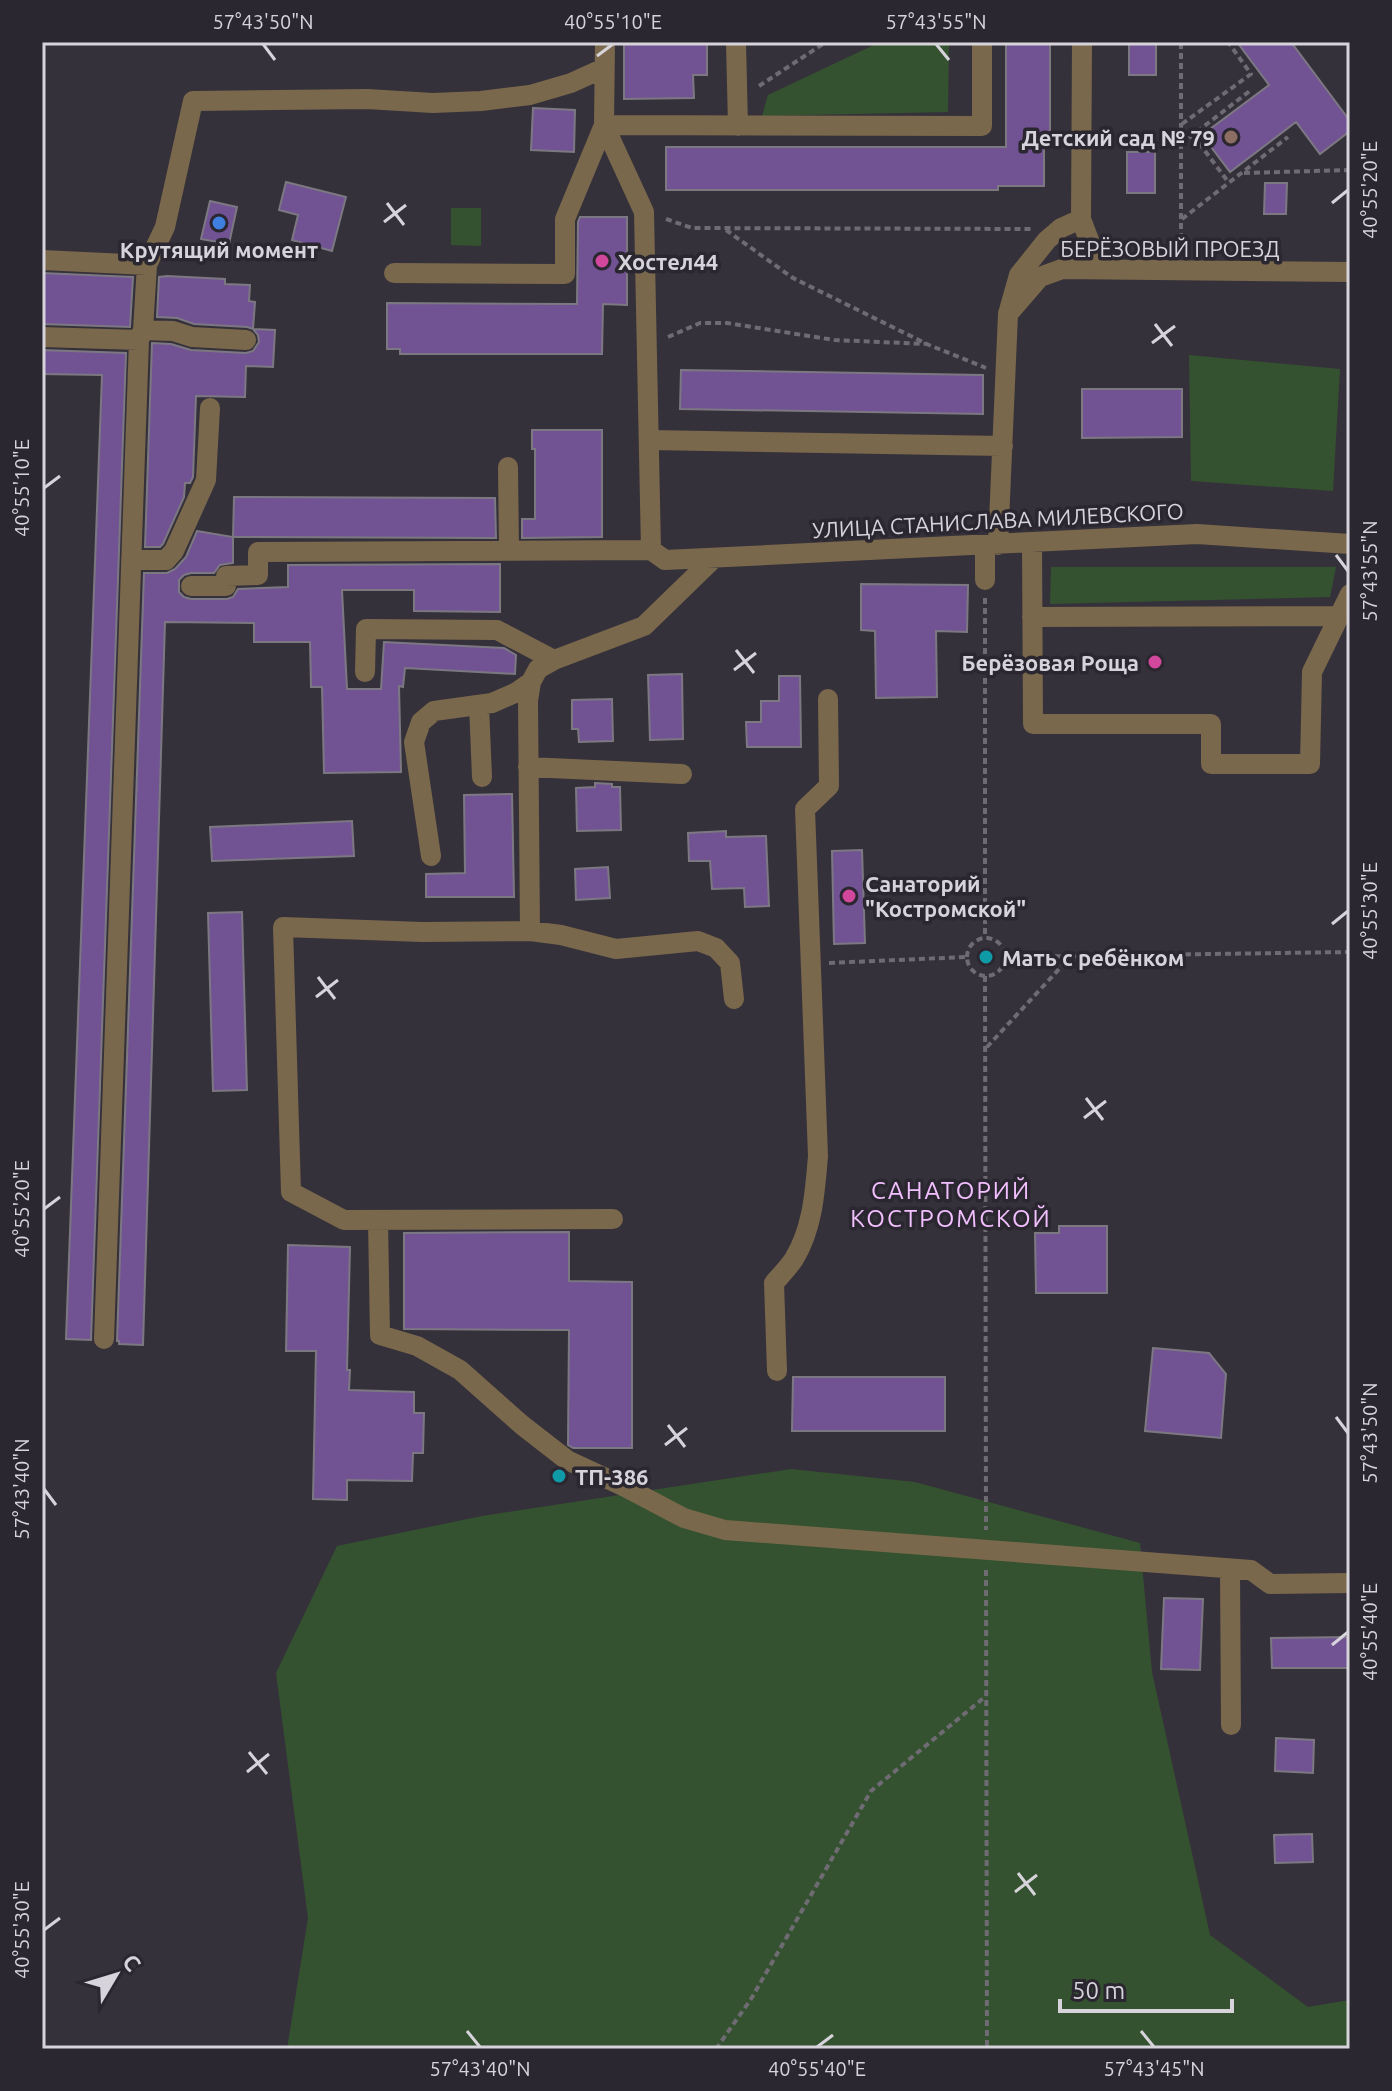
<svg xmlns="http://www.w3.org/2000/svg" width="1392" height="2091" viewBox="0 0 1392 2091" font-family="Ubuntu,sans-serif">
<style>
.green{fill:#355230}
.building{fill:#715393;stroke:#7c7882;stroke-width:2}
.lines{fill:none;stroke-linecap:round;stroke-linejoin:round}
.path{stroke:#6e6b73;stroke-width:4;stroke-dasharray:6 4;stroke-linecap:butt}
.minor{stroke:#7a684c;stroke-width:20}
.ticks{fill:none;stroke:#d6d4da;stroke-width:3}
.education-dot{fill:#8d6e63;stroke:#2b2730;stroke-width:3}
.shop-dot{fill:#3f7fe0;stroke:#2b2730;stroke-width:3}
.hotel-dot{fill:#d1479c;stroke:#2b2730;stroke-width:3}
.culture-dot{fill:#0f9aa8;stroke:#2b2730;stroke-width:3}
.labels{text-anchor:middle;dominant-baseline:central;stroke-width:7;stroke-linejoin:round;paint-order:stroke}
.poi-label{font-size:22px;font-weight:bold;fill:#d6d4da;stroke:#2b2730;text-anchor:start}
.street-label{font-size:22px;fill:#d6d4da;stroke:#2b2730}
.neighbourhood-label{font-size:24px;letter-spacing:2px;fill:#f2c0fe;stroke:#2b2730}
.neatline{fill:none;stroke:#d6d4da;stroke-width:3}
.ticks-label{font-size:20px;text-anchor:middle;fill:#d6d4da}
</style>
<rect width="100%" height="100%" fill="#35313a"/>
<!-- green -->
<path class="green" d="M880 42H949L948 112 762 116 768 95Z
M451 208H481V246L451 245Z
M1189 355 1340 369 1333 491 1191 481Z
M1051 567H1336L1330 597 1050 604Z
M791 1469 915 1482 1140 1543 1152 1672 1210 1935 1308 2007 1350 2000V2049H287L308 1918 276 1673 337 1546 482 1516Z"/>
<!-- building -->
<path class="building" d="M624 42H707V75H693L694 98 624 99Z
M1006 42H1050V147H1044V186H998V190H666V147H1006Z
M1129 42H1156V75H1129Z
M1237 42H1291L1350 121V131L1320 154 1296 122 1230 172 1202 135 1269 85Z
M533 108 575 110 574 152 531 150Z
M1127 152H1155V193H1127Z
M286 182 346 197 332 251 292 240 298 215 279 210Z
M1265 183H1287L1286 214H1264Z
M210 201 237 207 229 244 201 239Z
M580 217H627V305L603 304 602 354H400V349H387V303L577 304 578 222Z
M42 273 133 277 130 327 42 324Z
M167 276 225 279V284L250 285 249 301 255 302 253 329 247 327 194 324 177 318 157 317 159 277Z
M253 329 275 330 273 367 246 366 245 397 196 396 193 477 190 483H185L184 497 163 544 160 547H145L152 343 171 344 191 350 246 353 253 351 259 342 258 335Z
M42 350 126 353 91 1340 66 1339 102 375 42 374Z
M681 370 983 375V414L680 409Z
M1082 389H1182V437L1082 438Z
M532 430H602V537L522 538V519H535V449H532Z
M234 497 495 498 496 538 233 537Z
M197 531 233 537V563L220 565 214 573H191L184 575 179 580V592L184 597 191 599H227L233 597 238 589 288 587V565L500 564V612L414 611V590H342L347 689H381L384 642 504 648 516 655 515 674 405 668 403 687 399 686 401 772 324 773 322 687H311L310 642H254V623L165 622 143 1345 119 1344V1341H117L144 573H167L175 569 186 557Z
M861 584 968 585 967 632 936 631 937 697 876 698 875 631 861 630Z
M682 674 683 739 650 740 648 675Z
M779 676H800L801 747H747L746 722H761V701H779Z
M612 699 613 741 579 742 578 729H572V700Z
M595 783 612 784V787H620L621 830 577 831 576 788 595 787Z
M512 794 514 897H426V874L465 873 464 795Z
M352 821 354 856 212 861 210 827Z
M726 831V837L766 836 769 906 745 907 744 888 712 889 710 861H689L688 833Z
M862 850 865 943 834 944 832 851Z
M608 867 610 898 576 900 575 869Z
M242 912 247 1090 213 1091 208 913Z
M1059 1226H1107V1293H1036L1035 1233H1059Z
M569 1232V1281L632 1282V1448H573L568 1445 569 1330 404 1329V1233Z
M288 1245 350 1247 347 1370H350L349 1390 414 1392V1413H424L423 1453H413L412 1481 347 1480V1500L313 1499 316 1351H286Z
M1153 1348 1209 1353 1226 1374 1221 1438 1145 1431Z
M793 1377H945V1431H792Z
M1164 1598 1203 1599 1200 1670 1161 1669Z
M1350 1637V1668H1272L1271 1638Z
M1276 1738 1314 1740 1313 1773 1275 1771Z
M1312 1834 1313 1862 1275 1863 1274 1835Z"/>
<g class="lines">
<!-- path -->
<path class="path" d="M759 86 826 42
M1182 124 1251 74 1228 42
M1193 135 1229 183
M1181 144 1251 90
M1244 173 1350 170
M666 219 692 228 1031 229
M1182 219 1288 137
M726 230 793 278 929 345 986 368
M1181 249V42
M668 337 700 323H727L834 340 927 344
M985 598V937
M967 957a19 19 0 1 1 38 0a19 19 0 1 1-38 0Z
M1005 957 1350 952
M829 963 966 957
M985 976 986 1530
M987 1047 1072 955
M986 1570 987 2049
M716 2049 751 1999 871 1791 986 1696"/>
<!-- minor -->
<path class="minor" d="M605 42 604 125 644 212 651 550
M736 42 738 126
M1082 42 1081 219 1100 269
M42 260 147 265
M394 273 565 274V219L604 125 982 126V42
M1008 314 1040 277 1062 269 1350 272
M143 330 173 331 192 337 246 340
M42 337 139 340
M649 440 1003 446
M508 467 509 550
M1032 543 1033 724H1211V764H1310L1312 672 1350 594
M998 545 1008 314 1019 275 1047 240 1061 228 1081 219
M651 550 665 560 1197 534 1350 544
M131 560H166L174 551 206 480 210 408
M985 580V545
M191 586H226V576L258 575V552L651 550
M1032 617 1339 616
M365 672 366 629 497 630 554 660
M479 705 482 777
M528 767 682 774
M431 856 414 742 421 722 434 711 492 703 517 692 531 682
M530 931 528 701 531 682 538 669 554 660 644 626 714 558
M613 1219 344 1220 291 1192 283 927 422 932 530 931 561 935 616 949 698 941 716 948 730 963 734 999
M378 1220 380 1335 417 1346 460 1370 522 1425 567 1460 625 1487 684 1518 725 1530 1251 1570 1270 1584 1350 1583
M104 1339 139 340 143 330 147 265 165 227 193 101 367 99 433 103 481 101 530 95 571 83 604 68
M777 1371 774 1283C781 1275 788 1268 794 1259 813 1228 815 1191 818 1156L805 809 829 786 828 699
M1230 1569 1231 1725"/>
</g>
<!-- ticks -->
<path class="ticks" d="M263 44 275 60M936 44 949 60M597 56 613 44M387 203 404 225M1332 203 1348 190M384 222 406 205M1155 324 1172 346M1152 343 1175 326M44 488 60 476M1336 555 1348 571M736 650 754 673M734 670 756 653M1332 924 1348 911M318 977 335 999M316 997 338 980M1086 1098 1103 1120M1084 1118 1106 1101M44 1209 60 1197M1336 1417 1348 1433M668 1425 685 1447M665 1445 687 1428M44 1489 56 1505M1332 1645 1348 1632M249 1752 267 1774M247 1772 269 1754M1018 1873 1035 1895M1015 1892 1037 1875M44 1930 60 1918M467 2031 480 2047M1141 2031 1154 2047M817 2047 833 2035"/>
<!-- markers -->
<circle class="education-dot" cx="1231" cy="137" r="8"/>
<circle class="shop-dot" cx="219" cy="223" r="8"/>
<g class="hotel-dot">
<circle cx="602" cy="261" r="8"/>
<circle cx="1155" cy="662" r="8"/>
<circle cx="849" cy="896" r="8"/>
</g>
<g class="culture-dot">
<circle cx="986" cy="957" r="8"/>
<circle cx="559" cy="1476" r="8"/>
</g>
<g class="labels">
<!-- poi labels -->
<g class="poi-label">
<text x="1215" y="137" text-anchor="end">Детский сад № 79</text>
<text x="219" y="249" text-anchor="middle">Крутящий момент</text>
<text x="618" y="261">Хостел44</text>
<text x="1139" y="662" text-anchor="end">Берёзовая Роща</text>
<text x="865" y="883">Санаторий<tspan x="865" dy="25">"Костромской"</tspan></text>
<text x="1002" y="957">Мать с ребёнком</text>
<text x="575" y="1476">ТП-386</text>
</g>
<!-- street labels -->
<g class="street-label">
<text x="1170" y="248">БЕРЁЗОВЫЙ ПРОЕЗД</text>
<text transform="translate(998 520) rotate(-3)">УЛИЦА СТАНИСЛАВА МИЛЕВСКОГО</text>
</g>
<!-- neighbourhood labels -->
<g class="neighbourhood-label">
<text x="951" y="1190">САНАТОРИЙ<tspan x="951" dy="28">КОСТРОМСКОЙ</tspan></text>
</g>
</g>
<!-- border -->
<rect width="1392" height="2091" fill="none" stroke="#2b2730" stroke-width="88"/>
<!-- north arrow -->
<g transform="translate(116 1975) rotate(52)" stroke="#2b2730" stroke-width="6" paint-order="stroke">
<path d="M0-6L14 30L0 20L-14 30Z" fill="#d6d4da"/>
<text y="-12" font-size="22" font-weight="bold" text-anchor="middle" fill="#d6d4da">С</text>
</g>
<!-- scale -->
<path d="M1060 1999v12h172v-12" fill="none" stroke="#d6d4da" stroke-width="4"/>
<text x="1072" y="1999" font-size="24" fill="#d6d4da" stroke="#2b2730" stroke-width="6" paint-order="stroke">50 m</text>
<rect x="44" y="44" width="1304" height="2003" class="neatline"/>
<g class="ticks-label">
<text x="263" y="29">57°43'50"N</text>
<text x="613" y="29">40°55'10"E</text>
<text x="936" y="29">57°43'55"N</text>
<text transform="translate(1370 190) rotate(-90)" y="7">40°55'20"E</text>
<text transform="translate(22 488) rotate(-90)" y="7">40°55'10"E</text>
<text transform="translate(1370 571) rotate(-90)" y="7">57°43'55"N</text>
<text transform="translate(1370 911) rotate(-90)" y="7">40°55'30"E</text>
<text transform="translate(22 1209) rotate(-90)" y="7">40°55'20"E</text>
<text transform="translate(1370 1433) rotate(-90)" y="7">57°43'50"N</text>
<text transform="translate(22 1489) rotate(-90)" y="7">57°43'40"N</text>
<text transform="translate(1370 1632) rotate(-90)" y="7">40°55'40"E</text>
<text transform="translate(22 1930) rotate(-90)" y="7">40°55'30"E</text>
<text x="480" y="2076">57°43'40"N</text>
<text x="817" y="2076">40°55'40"E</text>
<text x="1154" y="2076">57°43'45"N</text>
</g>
</svg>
